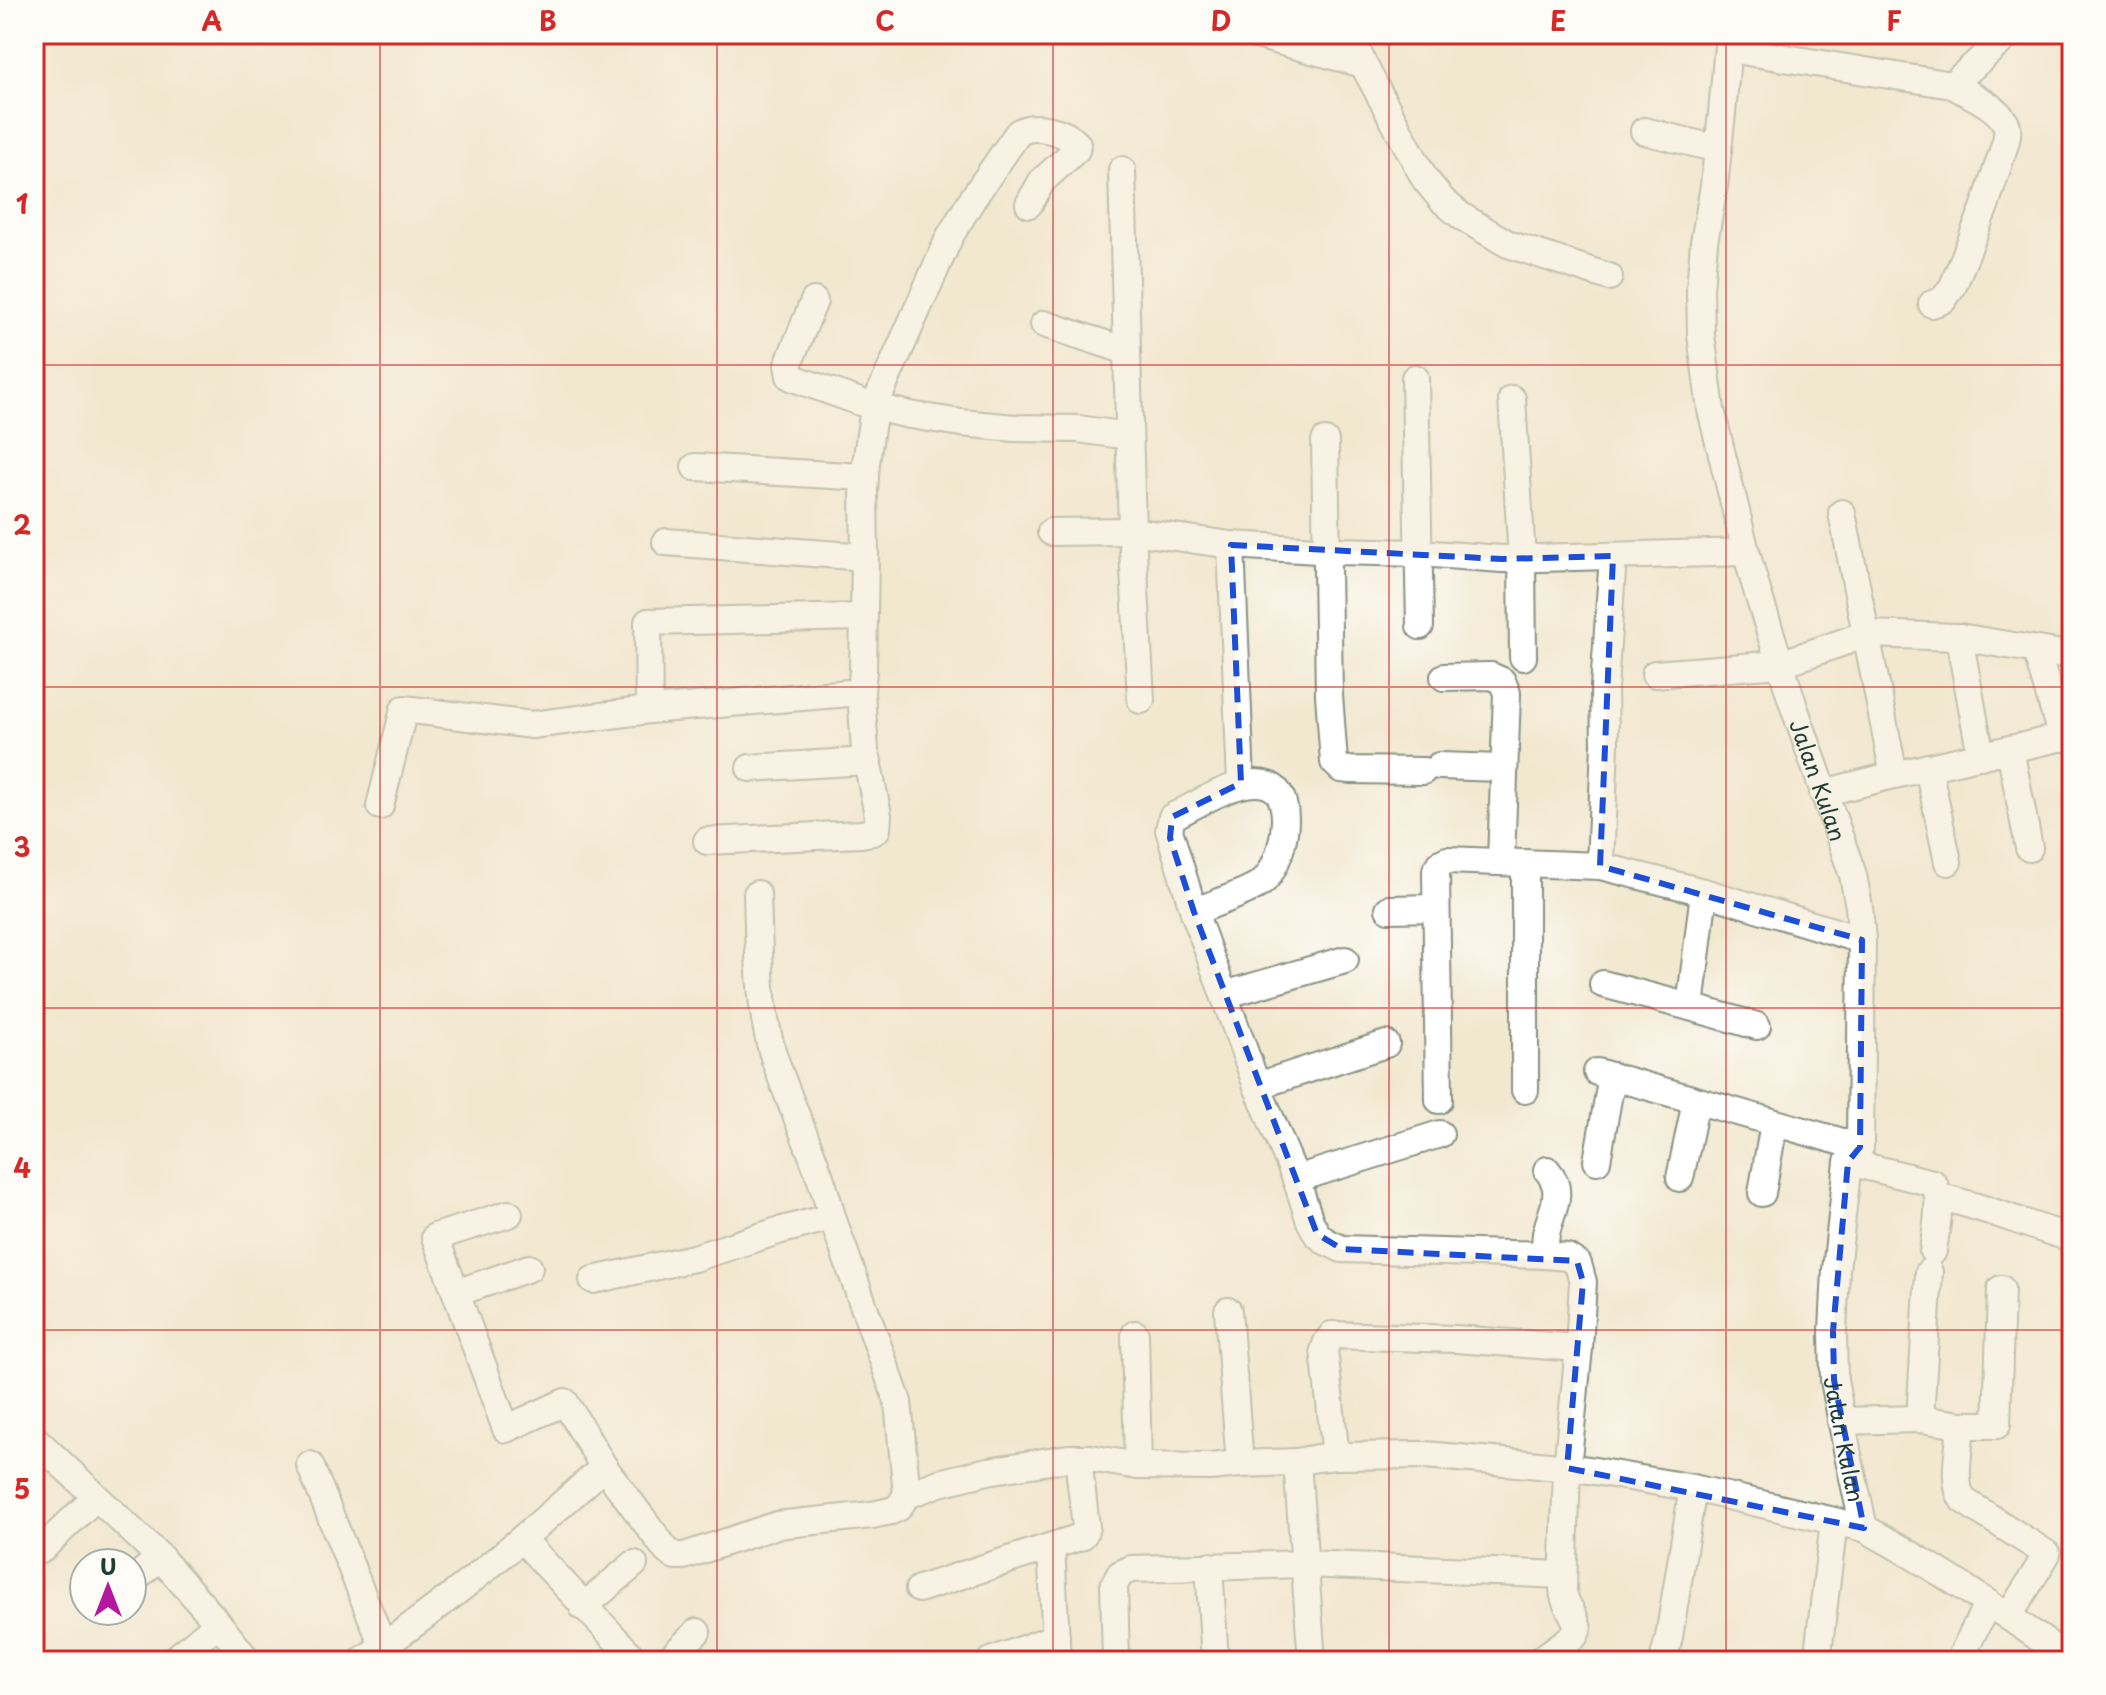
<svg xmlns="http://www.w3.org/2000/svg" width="2106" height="1695" viewBox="0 0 2106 1695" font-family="'Playpen Sans',sans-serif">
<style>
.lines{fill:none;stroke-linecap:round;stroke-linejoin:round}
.minor-casing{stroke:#889282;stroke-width:30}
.minor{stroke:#fff;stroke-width:26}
.marked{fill:none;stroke:#1d4ed8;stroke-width:6;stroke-dasharray:16 10;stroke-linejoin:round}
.grid{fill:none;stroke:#d62828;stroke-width:2;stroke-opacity:0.55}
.labels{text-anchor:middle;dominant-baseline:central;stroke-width:6;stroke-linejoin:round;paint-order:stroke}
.street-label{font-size:22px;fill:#1f3d34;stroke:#fdfcf7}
.neatline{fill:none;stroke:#d62828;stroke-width:3}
.grid-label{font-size:26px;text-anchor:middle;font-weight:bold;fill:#d62828}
</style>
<rect width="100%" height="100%" fill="#fdfcf7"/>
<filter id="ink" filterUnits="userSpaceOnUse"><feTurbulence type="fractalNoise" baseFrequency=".0125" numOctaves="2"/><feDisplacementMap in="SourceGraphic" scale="16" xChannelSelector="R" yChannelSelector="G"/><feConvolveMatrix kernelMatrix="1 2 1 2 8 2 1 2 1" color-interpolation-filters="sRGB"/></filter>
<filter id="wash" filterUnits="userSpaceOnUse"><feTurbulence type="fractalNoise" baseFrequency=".006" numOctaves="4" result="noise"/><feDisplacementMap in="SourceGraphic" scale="32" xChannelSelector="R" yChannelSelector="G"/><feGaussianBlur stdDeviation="1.8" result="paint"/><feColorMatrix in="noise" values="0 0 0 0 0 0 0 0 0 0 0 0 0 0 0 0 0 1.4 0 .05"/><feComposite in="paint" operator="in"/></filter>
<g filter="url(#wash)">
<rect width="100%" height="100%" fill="#f2e8d0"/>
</g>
<g filter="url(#ink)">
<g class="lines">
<!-- minor casing -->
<g class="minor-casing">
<g id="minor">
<path d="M1253 34 1363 64"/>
<path d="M1350 34 1363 64 1425 179 1442 200 1461 216 1508 244 1609 277"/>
<path id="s1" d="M1729 34 1722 113 1714 186 1704 242 1700 289 1701 335 1711 410 1746 552 1758 594 1794 707 1853 875 1859 907 1862 940 1860 1147 1848 1162 1836 1270 1833 1331 1834 1380 1848 1455 1864 1528"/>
<path d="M1729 49 1952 85C1969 94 1995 105 2005 122 2009 128 2007 135 2006 141L1985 206 1953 286 1943 300 1932 304"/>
<path d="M1952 85 2009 34"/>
<path d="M1644 131 1718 149"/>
<path d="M1122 170 1132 531 1141 700"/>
<path d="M814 301 788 365 790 376 796 379 874 407 910 415 961 423 1015 428 1078 429 1129 436"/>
<path d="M1044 324 1127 351"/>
<path d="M1415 378 1420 626"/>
<path d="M1512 399 1522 558 1523 657"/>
<path d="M1325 441 1329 695 1334 762 1341 769 1350 770 1423 771"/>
<path d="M695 467 865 477"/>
<path d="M1842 513 1894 775"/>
<path d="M1051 532 1132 531 1231 545 1335 551 1419 553 1502 559 1746 552"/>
<path d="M666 542 865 557"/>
<path d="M1231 545 1241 783"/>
<path d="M1613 556 1604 688 1605 744 1600 866 1704 892 1862 940"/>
<path d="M1959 637 1981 756"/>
<path d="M2036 650 2062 738"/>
<path d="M1655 674 1780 664 1867 634 1959 637 2068 655"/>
<path d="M1444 677 1491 676 1502 681 1507 693 1501 861"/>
<path d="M649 710 648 622 864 617"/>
<path d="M2010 749 2029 848"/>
<path d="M1439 766 1503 768"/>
<path d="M1928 767 1948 862"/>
<path d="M750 768 868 761"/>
<path d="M1823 793 1894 775 2072 735"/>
<path d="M380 806 404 709 532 725 649 710 861 692"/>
<path d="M707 841 861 834 873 832 877 829 878 815 865 751 861 692 863 670 865 557 864 491 866 463 874 407 950 236 973 198 1018 133C1033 122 1065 131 1077 144L1076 150 1042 181 1029 204"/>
<path d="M1525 863V1090"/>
<path d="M1704 892 1690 1007 1757 1026"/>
<path d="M757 894C759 944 758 1006 773 1054 791 1109 818 1160 832 1217"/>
<path d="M1389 909 1436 908"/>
<path d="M1194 912C1212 904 1247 893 1261 883 1282 868 1299 796 1268 785 1241 775 1197 805 1172 817L1169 830 1194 912 1257 1086 1296 1179 1310 1221 1317 1234 1325 1241 1342 1249 1545 1255 1567 1257 1578 1264 1583 1282 1579 1348 1567 1468 1563 1589C1563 1604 1575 1613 1578 1628L1575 1635 1539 1661"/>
<path d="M1603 984 1690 1007"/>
<path d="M1224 995 1345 960"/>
<path d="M1597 1072 1860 1147"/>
<path d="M1257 1086 1386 1044"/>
<path d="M1439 1100 1436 870 1441 863 1447 860 1600 866"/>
<path d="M1597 1161 1612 1076"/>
<path d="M1848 1162 1933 1183C1944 1197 1935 1233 1933 1251"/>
<path d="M1680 1178 1696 1101"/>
<path d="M1296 1179 1440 1134"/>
<path d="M1762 1193 1774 1123"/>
<path d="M1939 1197C1985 1206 2027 1226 2072 1238"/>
<path d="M1545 1255C1545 1248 1545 1241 1546 1234 1551 1210 1566 1192 1547 1170"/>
<path d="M529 1268 456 1293 506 1429 565 1402 604 1467"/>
<path d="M593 1280 694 1258 778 1231 832 1217 898 1402 907 1495"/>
<path d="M456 1293 435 1237 509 1214"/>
<path d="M1228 1311 1240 1464"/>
<path d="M1135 1334 1138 1466"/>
<path d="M1920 1419 1929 1272"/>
<path d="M1841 1421 1920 1419 1961 1425C1960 1446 1951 1483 1963 1500L2047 1554 2009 1616"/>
<path d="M1961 1425H1997L2001 1289"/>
<path d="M34 1438 160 1557 218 1623 248 1661"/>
<path d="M1336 1456 1324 1350 1327 1342 1332 1335 1455 1339 1579 1348"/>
<path d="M1297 1462 1312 1661"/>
<path d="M310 1465 383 1646"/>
<path d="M522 1539 636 1661"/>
<path d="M1051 1547 1057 1661"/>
<path d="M41 1550 95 1498"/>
<path d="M1209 1566 1215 1661"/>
<path d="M132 1581 160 1557"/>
<path d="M919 1589 1080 1537 1084 1534 1086 1527 1078 1458"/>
<path d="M583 1607 634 1564"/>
<path d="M173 1661 218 1623"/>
<path d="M361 1661C447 1604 527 1536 604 1467L667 1551 675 1556H684L777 1525 872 1515 891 1511 898 1508 907 1495 939 1483 988 1471 1068 1458H1090L1138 1466 1210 1467 1240 1464 1297 1462 1317 1458 1336 1456 1424 1455 1528 1464 1589 1470 1693 1488 1864 1528C1935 1566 2006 1614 2072 1661"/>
<path d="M667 1661 697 1632"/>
<path d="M991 1661 1056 1637"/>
<path d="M1116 1661 1114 1585 1120 1574 1131 1569 1305 1564 1563 1575"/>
<path d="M1663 1661 1669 1637 1693 1488"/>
<path d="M1817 1661 1834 1522"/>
<path d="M1959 1661 1987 1604"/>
</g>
</g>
<!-- minor -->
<use href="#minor" class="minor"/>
</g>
</g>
<!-- marked area -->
<path d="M0 0H2106V1695H0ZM1231 545 1502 559 1613 556 1600 866 1862 940 1860 1147 1848 1162 1833 1331 1834 1380 1864 1528 1567 1468 1583 1282 1577 1261 1342 1249 1317 1234 1194 912 1170 838 1172 817 1241 783Z" fill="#f2e8d0" fill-opacity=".55" fill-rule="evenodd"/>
<path class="marked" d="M1231 545 1502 559 1613 556 1600 866 1862 940 1860 1147 1848 1162 1833 1331 1834 1380 1864 1528 1567 1468 1583 1282 1577 1261 1342 1249 1317 1234 1194 912 1170 838 1172 817 1241 783Z"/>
<!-- grid -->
<path class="grid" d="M380 34V1661M717 34V1661M1053 34V1661M1389 34V1661M1726 34V1661M34 365H2072M34 687H2072M34 1008H2072M34 1330H2072"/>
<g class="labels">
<!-- street labels -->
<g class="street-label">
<text stroke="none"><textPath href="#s1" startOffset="764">Jalan Kulan</textPath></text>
<text stroke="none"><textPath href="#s1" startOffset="1436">Jalan Kulan</textPath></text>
</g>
</g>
<!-- margin -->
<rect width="2106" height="1695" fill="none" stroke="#fdfcf7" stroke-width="88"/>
<!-- north arrow -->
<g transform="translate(108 1587)"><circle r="38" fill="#fdfcf7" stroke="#a4b0a9" stroke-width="2"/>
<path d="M0-6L14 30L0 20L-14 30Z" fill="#b5179e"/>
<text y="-12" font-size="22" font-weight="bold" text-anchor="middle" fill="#1f3d34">U</text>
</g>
<rect x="44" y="44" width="2018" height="1607" class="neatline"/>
<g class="grid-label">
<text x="212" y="31">A</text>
<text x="548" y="31">B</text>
<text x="885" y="31">C</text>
<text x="1221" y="31">D</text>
<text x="1558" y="31">E</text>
<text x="1894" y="31">F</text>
<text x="22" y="214">1</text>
<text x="22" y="535">2</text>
<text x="22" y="857">3</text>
<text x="22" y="1178">4</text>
<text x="22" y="1499">5</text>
</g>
</svg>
